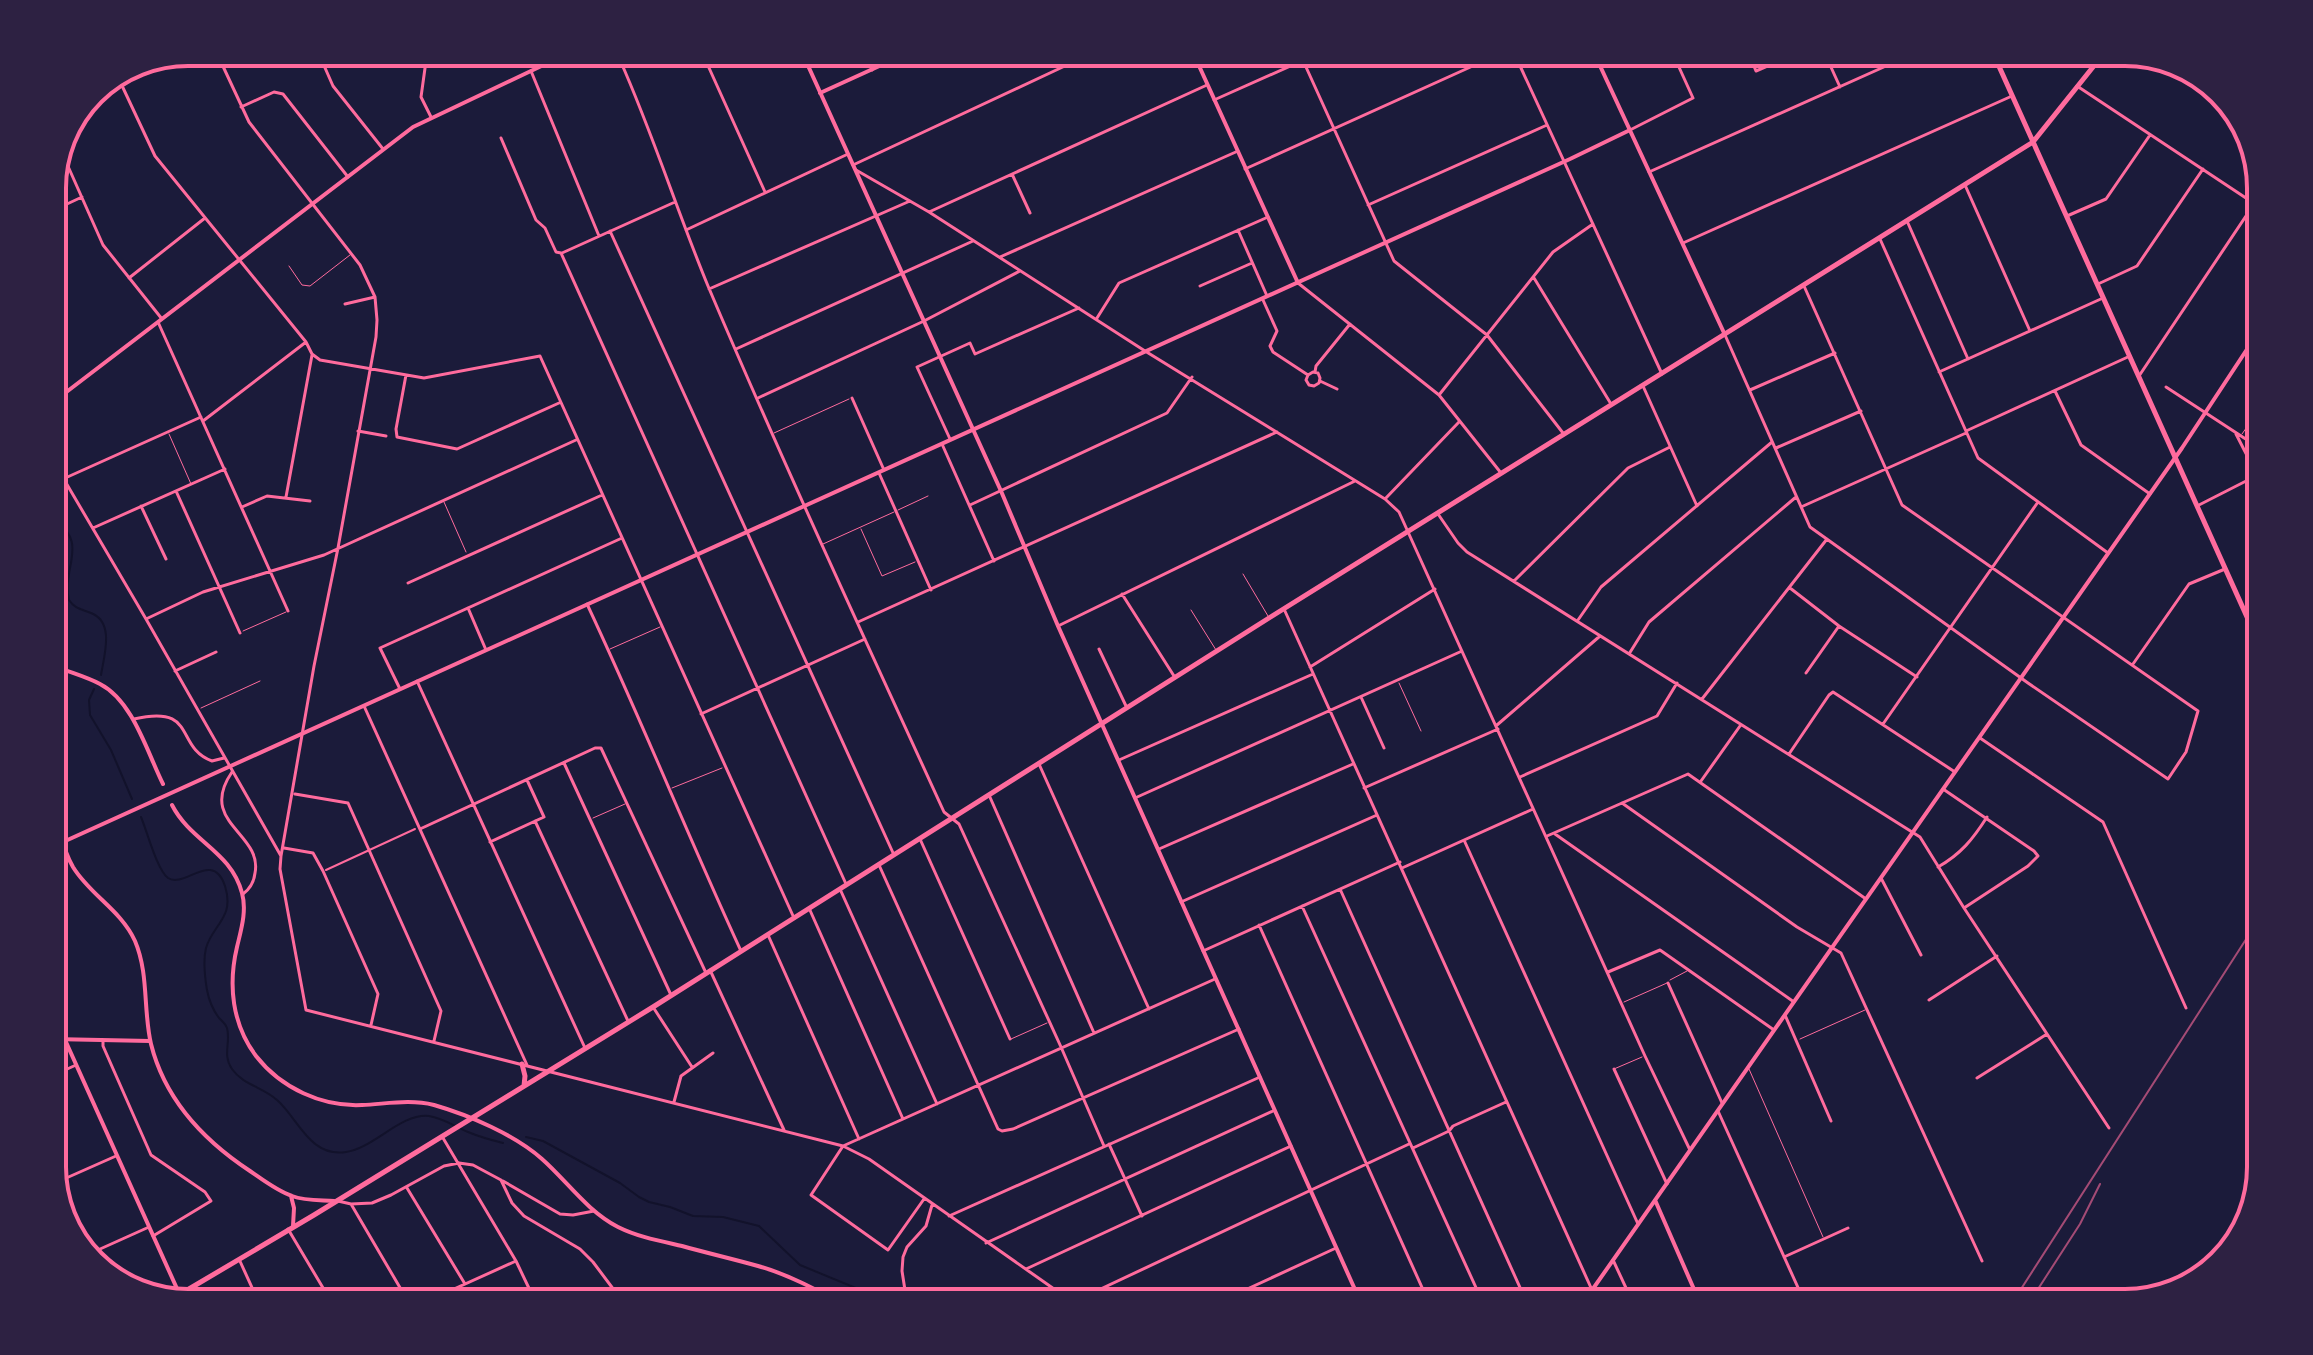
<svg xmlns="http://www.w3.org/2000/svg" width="2313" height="1355" viewBox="0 0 2313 1355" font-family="'Alegreya Sans',sans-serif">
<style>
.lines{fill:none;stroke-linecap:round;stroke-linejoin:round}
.stream{stroke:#12122b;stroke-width:2}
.service{stroke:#ff6b9d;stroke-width:1}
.pedestrian{stroke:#ff6b9d;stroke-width:2}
.minor{stroke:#ff6b9d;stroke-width:3}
.tertiary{stroke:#ff6b9d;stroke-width:4}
.secondary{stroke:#ff6b9d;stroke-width:4}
.primary{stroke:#ff6b9d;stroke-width:5}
.rail{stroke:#a44b75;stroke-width:2}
.rim{fill:none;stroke:#ff6b9d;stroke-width:4}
</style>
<rect width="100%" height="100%" fill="#1b1b3a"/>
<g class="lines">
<!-- stream -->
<path class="stream" d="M52 520C91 541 61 568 69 600 75 609 81 609 91 613 115 622 104 656 101 675
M94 689 89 700 90 715 111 750 132 799
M141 817C147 831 157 870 168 878 184 889 213 849 225 886 235 918 213 924 206 948 203 960 205 978 207 990 209 1001 213 1010 219 1018 223 1022 225 1023 227 1028 231 1042 222 1055 232 1069 243 1085 263 1087 277 1100 298 1118 310 1158 346 1152 374 1148 401 1113 429 1116 443 1118 456 1127 468 1132 480 1137 491 1140 503 1143
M526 1137 543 1141 620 1183 639 1197 649 1202 670 1207 693 1216 723 1217 759 1226 800 1265 863 1291 881 1303"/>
<!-- service -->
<path class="service" d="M289 266 302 285 310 286 350 255
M774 433 849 399
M169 434 191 484
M2242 434 2261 407
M444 502 466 552
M898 510 928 496
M861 529 882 576 915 562
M823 544 894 512
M1243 574 1268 616
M1191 610 1216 650
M243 631 286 612
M610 649 660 627
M1399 683 1421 731
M201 708 260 681
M672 788 722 768
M593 818 625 804
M1670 980 1687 971
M1624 1002 1667 983
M1011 1039 1047 1023
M1800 1039 1865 1010
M1614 1069 1642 1057
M1749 1069 1823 1237"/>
<!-- pedestrian -->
<path class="pedestrian" d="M326 870 415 829"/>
<!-- minor -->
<path class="minor" d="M1749 54 1756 71 1795 54
M1825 54 1840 87
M1515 55 1662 374
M1301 56 1394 261 1487 335 1563 433
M867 58 872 70
M705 59 765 192
M620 60C653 134 677 211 708 286 783 463 864 637 944 812L959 824 1061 1047 1104 1146
M322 61 333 86 383 149
M410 61 425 64
M426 61 421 97 431 117
M2157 61 2233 110
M221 62 249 122 360 265 375 297 377 320 376 337 338 548 314 666 281 856
M531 71 599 236
M117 75 155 156 306 342 312 354 320 360 424 378 540 356 794 918
M2077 86 2261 208
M1214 100 1313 56
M241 107 274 92 283 94 348 177
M1630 130 1693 98 1673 54
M501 138 536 220 545 228 556 252 561 253 846 884
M63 155 103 245 162 319
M853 165 1084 57
M1245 169 1497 55
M856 170 929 212 1145 351 1385 499 1399 512 1645 1056 1690 1150
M1649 172 1915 53
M1012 174 1030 213
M1965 185 2030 331
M1368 205 1547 125
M52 211 82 197
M929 212 1207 85
M2067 216 2106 199 2150 135
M1907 221 1968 359
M686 230 848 154
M1238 230 1267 296
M610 231 894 855
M1880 239 1978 458 2108 553
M1683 243 2012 96
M562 253 675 202
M1000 257 1238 151
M129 278 205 218
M1534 278 1611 404
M1298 283 1439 395 1501 473
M2098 284 2137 266 2203 169
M1200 286 1252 263
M709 289 910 201
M1263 300 1277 331 1270 346 1273 352 1308 375 1313 372 1318 373 1320 378 1319 383 1314 386 1309 385 1306 380 1308 375
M345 304 375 297
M1097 318 1119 283 1268 217
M158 322 288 611
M1725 335 1810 527 2028 683 2168 779 2186 752 2198 711 1902 505 1804 286
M736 349 973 241
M1315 372 1316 366 1350 324
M1939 372 2103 298
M406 375 396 429 397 437 457 449 559 403
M2139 376 2254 204
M1320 381 1337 389
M1643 386 1697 506
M2166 387 2261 449
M1750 390 1835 353
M2055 391 2081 445 2150 494
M1439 395 1553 252 1593 224
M758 398 924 321 1020 271
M852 398 884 470
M203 421 306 342
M358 431 386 436
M1966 431 2130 356
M2236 434 2256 473
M950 439 917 367 970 343 975 354 1079 308
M942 444 994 561
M1776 448 1861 411
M52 459 146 619 281 856 280 869 306 1010 843 1146 869 1159 1074 1303
M879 473 931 590
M63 479 201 417
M176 491 240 633
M286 497 312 355
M1385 499 1459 422
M970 505 1167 413 1192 377
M141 506 166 559
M2197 506 2252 478 2261 466
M242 507 267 496 310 501
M1801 507 1966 433
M1438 514 1458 543 1467 552 1920 837 1964 908 2109 1128
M93 528 225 469
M1514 581 1628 468 1670 447
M408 583 602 495
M1790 588 1839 626 1917 677
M1122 594 1174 676
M587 604C641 719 688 836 741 951
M468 608 486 650
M1284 609 1592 1290
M146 619 203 592 324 555 576 440
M1578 620 1601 587 1772 442
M858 622 1277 432
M1058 626 1355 481
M1099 649 1126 706
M1629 654 1649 622 1796 497
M2133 664 2189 584 2225 569
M1310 667 1435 589
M175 671 216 652
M1806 673 1839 626
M417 681 585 1048
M400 689 380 648 622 538
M1361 697 1384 748
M1702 699 1827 539
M364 706 527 1065
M701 714 865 639
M134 719C198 704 174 747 212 761L224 758
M1883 724 2038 502
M1497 725 1600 636
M1980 738 2103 822 2186 1008
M1789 754 1829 695 1833 692 1955 772
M1119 760 1313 674
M564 763 671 995
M1039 764 1149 1009
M232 772C197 823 263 833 255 873 254 882 250 889 243 894
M1520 777 1657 716 1677 683
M1701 781 1740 726
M1364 788 1498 729
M1943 789 2034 851 2038 856 2028 866 1964 908
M295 794 348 803 441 1011 434 1041
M989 795 1094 1033
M1135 798 1462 651
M1622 803 1797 927 1841 953 1982 1261
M535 821 628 1021
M420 829 595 748H601L706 973
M1555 834 1794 1002
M1547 836 1688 774 1866 899
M920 839 1010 1039
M1464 840 1638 1224
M490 842 544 817 527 780
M284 848 313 853 323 871 378 994 371 1025
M1159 849 1353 764
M879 865 998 1129 1002 1131 1013 1129 1239 1029
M1938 867C1961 854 1973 839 1987 817
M1402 868 1533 809
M1881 878 1921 955
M840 889 937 1104
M1340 889 1527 1303
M1181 902 1377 815
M1302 906 1483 1303
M809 908 903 1119
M1259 925 1429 1303
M768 935 859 1139
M1203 951 1400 862
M710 970 784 1130
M1608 972 1660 950 1774 1030
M1668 983 1722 1103
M1929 1000 1997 956
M653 1007 692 1067
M1785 1015 1831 1121
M103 1041V1046L151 1155 205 1192 211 1201 153 1236
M1614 1069 1667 1184
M52 1076 76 1065
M1977 1078 2047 1034
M674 1102 681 1076 713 1053
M1718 1111 1805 1303
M443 1138 516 1261 536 1303
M1109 1144 1142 1216
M1413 1148 1449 1131 1453 1126 1506 1102
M503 1181 560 1214 573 1215 594 1211
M55 1183 116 1156
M407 1188 465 1284
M924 1199 888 1250 811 1195 843 1146 1215 979
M338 1201 351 1204 372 1203 391 1195 444 1166 459 1163 473 1165 501 1180 512 1203 524 1216 580 1249 593 1262 614 1290 636 1303
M351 1204 409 1303
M949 1216 1260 1077
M288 1229 332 1303
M986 1243 1273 1111
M89 1254 149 1227
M1784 1257 1848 1228
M239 1259 259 1303
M1613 1260 1633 1303
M1026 1269 1291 1146
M615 1292 620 1303
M1073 1302 1409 1144
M423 1303 516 1261
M501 1303 530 1290
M907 1303 902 1271 903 1257 907 1247 926 1226 932 1205
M1217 1303 1336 1248"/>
<!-- tertiary -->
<path class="tertiary" d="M1595 55 1725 335
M1195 57 1298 283
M820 93 897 58
M52 403 413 127 554 60
M52 778C57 807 58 841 73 867 90 895 121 910 135 941 149 974 143 1010 151 1044 165 1100 203 1140 250 1171 263 1180 277 1191 292 1196 305 1201 320 1200 334 1201
M52 847 1570 159 1630 130
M52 1039 150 1041
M291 1196 294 1208 293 1226"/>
<!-- secondary -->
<path class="secondary" d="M805 59 1001 491 1058 626 1361 1303
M52 665C68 672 85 676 100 684 133 701 147 752 163 784
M172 805C191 842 231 851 242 893 247 911 241 930 237 947 228 985 232 1024 256 1056 281 1088 322 1107 362 1105 386 1104 410 1099 434 1105 469 1115 515 1135 542 1159 567 1181 587 1211 618 1227 638 1237 660 1241 682 1246 707 1253 733 1259 758 1266 787 1274 815 1289 841 1303
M52 1011 183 1302
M1655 1200 1700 1303
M1583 1303 2182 448 2261 328"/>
<!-- primary -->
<path class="primary" d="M1993 53 2261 648
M522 1064 525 1076 524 1086
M172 1299 314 1215 653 1007 1269 618 2033 142 2105 52"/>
<!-- rail -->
<path class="rail" d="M2012 1303 2261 916
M2029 1303 2080 1224 2100 1184"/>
</g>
<!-- crop -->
<path d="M0 0H2313V1355H0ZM188 66H2125A122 122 0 0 1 2247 188V1167A122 122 0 0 1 2125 1289H188A122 122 0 0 1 66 1167V188A122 122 0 0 1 188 66Z" fill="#2d2142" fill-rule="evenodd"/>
<path class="rim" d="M188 66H2125A122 122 0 0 1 2247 188V1167A122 122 0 0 1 2125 1289H188A122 122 0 0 1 66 1167V188A122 122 0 0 1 188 66Z"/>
</svg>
